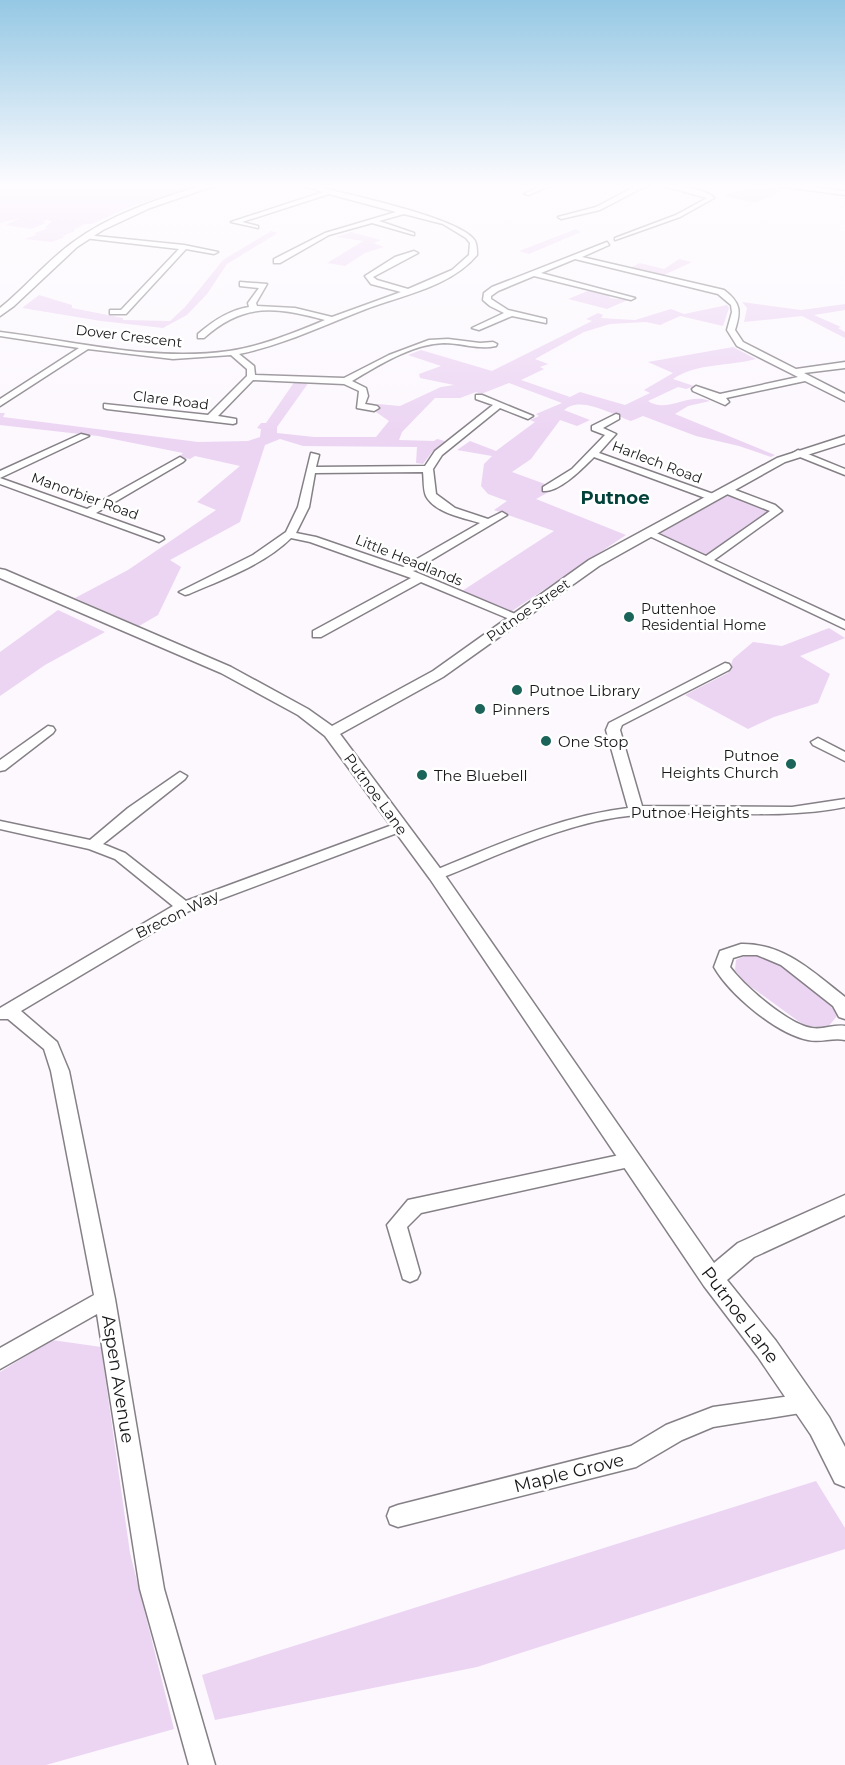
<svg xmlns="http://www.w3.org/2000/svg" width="845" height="1765" viewBox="0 0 845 1765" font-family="Montserrat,sans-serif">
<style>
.green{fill:#ecd5f3}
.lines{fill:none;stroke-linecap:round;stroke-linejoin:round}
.minor-casing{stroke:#858086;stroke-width:3}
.tertiary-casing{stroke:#858086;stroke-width:3}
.minor{fill:#fff;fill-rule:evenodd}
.tertiary{fill:#fff;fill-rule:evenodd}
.poi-dot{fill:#1b645a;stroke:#fff;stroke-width:2}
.labels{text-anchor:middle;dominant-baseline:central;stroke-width:5;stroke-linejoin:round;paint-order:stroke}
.far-street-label{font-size:14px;fill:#181719;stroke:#fff}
.far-poi-label{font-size:14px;fill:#181719;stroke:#fff;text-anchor:start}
.poi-label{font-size:15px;fill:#181719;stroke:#fff;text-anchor:start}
.street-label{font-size:15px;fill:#181719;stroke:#fff}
.far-district-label{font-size:18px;font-weight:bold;fill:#02423a;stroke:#fff}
.near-street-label{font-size:18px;fill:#181719;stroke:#fff}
</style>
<rect width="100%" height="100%" fill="#fcf8fe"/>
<!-- green -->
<path class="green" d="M0 185H200L129 207 92 224H85L73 230 75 231 62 236 65 237 52 242 24 239 36 235 35 233 48 228 45 227 52 221 45 220 43 222 46 223 31 229 6 225 20 218 0 223Z
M748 186 784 190 755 203 724 196Z
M576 229 581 232 529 254 519 251Z
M271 231 278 233 227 264 207 294 187 315 163 328 101 321 22 308 39 295 72 305V308L123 318V320L170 321 185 307 223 260Z
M351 232 381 240 374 243 384 247 365 253 345 266 327 263 363 241 336 237Z
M679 259 692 262 662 276 630 268 640 263 664 269Z
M590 290 608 295 610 298 628 300 607 309 568 299Z
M742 302 801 310 845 304V310L814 315 841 327 838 328 845 332V338L802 316 744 322 747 308Z
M727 305 729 308 723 326 680 316 660 325 646 322 610 324 584 332 535 359 548 364 540 367 544 369 521 380 570 397 580 392 625 405 650 393 644 390 673 373 648 362 733 347 756 359C727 367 699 362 673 379L694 386 686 389 678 387 648 401C667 414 688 392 710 401L688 406 675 414 775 455 771 457 739 446 696 436 643 416 631 421C611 414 581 395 564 410L590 420 577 426 560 420 531 459 512 472 556 488 536 499 626 535 509 613 459 593 554 531 494 510 507 501 488 494 481 486 484 464 492 456 457 450 470 441 496 451 535 422 530 420 539 416 536 414 562 403 509 383 481 394 476 392 460 398H435L402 432 399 440 434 441 437 439 445 441 432 452 423 464 416 463 417 447 303 446 280 439 265 445 240 522 170 560 181 567 158 615 139 626 75 598 128 570 216 510 197 502 240 466 195 456 190 459 179 457 183 453 98 436 0 425V413H5L3 417 198 442 248 441 260 437 261 429 257 428 261 423H266L295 381 309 382 277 427V433L314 437H376L389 421 373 410 378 404 400 406 441 387 454 385 420 378 419 374 441 366 408 355 421 350 492 371 592 321 586 319 598 313 603 315 601 318 635 320 671 309 684 314Z
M730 494 768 508 770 513 705 555 659 534Z
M58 610 105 632 45 665 0 696V652Z
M829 628 845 638 800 656 830 674 818 703 774 717 748 729 685 695 728 673 733 659 753 642 782 646Z
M749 954 772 959 830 1002 837 1016 828 1027 805 1026 743 981 735 970 736 960Z
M52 1340 101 1347 130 1553 174 1729 46 1765H0V1372Z
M816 1481 845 1528V1549L477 1667 215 1720 202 1675Z"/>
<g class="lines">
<!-- minor casing -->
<g class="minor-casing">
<path id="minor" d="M300 185H311C341 193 463 218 475 241 477 245 477 251 477 255 450 287 403 295 366 309 324 325 283 345 239 354L254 366 255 375 344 378 389 355 429 340 448 339 480 343 493 342 497 344 496 346C478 350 462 343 444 343 412 344 379 365 352 381L366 388 368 396 365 404 377 406 379 408 374 411 357 408 359 391 344 384 253 380 218 416 236 419V423L233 424 107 409 104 408V404L208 415 247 376V369L231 355 173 359 88 349 0 406V399L79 348 0 336V332C75 341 152 362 229 351 262 346 294 333 325 320 276 307 244 302 204 338H198V334C213 321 229 310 249 307L248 303 259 288 240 286V282L267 284 256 303 257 306 295 308 332 317 401 292 371 284 365 276 395 257 414 251 418 253 373 277 377 280 408 289 452 270 469 255 470 243 466 238 443 224 404 214 379 221 414 233V235L372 223 329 235 280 263H274V259L325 233 396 212 329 194 242 222 258 226V228L231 222 323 192Z
M542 185H551L529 195 524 194Z
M653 185 640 189 600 210 561 219 558 217 596 207 636 186Z
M660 185C673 185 706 188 714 198L680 217 615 240V238L676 215 707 198Z
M86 235 184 245 218 252 214 254 186 249 126 314H110V310H121L179 249 84 238Z
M607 242 609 245 582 257 724 290C741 303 741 311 735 330L743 342 796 369 845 362V368L804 373 845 394V401L805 381 726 398 729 402 725 405 693 391 692 389 696 386 720 394 798 377 737 346 727 330 732 312 731 305 718 294 575 259 541 273 635 298 631 300 534 276 498 291 491 296V299L508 310 546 319V323L512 316 479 330 472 328 504 313 490 306 483 300 484 293 492 287Z
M476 395H482L533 416 528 419 500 408 442 455 433 469 436 494 455 508 488 519 502 512 507 515 413 571 520 616V620H512L421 582 321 637H313V631L411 578 310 542 291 538C264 565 223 579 189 594L185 595 179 592 253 555 286 532 298 507 311 453 319 455 316 467 425 466 435 451 493 405 476 399ZM423 472C424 479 423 489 426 496 435 513 464 518 480 523L403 567 316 537 296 533 309 507 315 473Z
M616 414 619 415V419L603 428 616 434 599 453 716 495V499H708L594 457C583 468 559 493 543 491V487L572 469 605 435 592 430V426Z
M81 434 89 436 0 478V471Z
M798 450 845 469V475L795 455 793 453Z
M180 457 185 460 183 462 96 513 163 537 164 539 159 542 0 484V478L87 509Z
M722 488H730L775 505 782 511 714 560 845 621V629L643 533 648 530 652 531 706 556 770 511 722 492Z
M725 663 729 664 731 667 729 670 622 725 620 730 642 806 792 807 845 799V807C775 821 706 809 636 815 568 821 504 853 441 878H431L429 875 431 872C495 846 559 816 628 808L606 730 609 723Z
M48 726 53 727 55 730 53 733 5 770 0 771V760Z
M818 738 845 752V761L813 745 811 742Z
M180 772 187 776 185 779 103 844 125 853 186 901 395 824H405L407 827 405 830 189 911 21 1011 57 1042 69 1071 115 1299 164 1589 215 1765H189L140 1589 97 1314 0 1369V1348L94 1295 51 1071 44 1049 8 1019H0V1008L173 906 115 859 89 849 0 829V821L90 840 128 808Z
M741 944C784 943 813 972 845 997V1019L839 1017 833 1006 781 965 757 955H743L733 958 730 967C744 986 789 1025 812 1028 823 1030 834 1024 845 1026V1040C833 1037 821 1043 808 1040 777 1034 730 995 714 967L720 951Z
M629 1153 636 1155 638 1160 636 1165 629 1167 421 1213 407 1227 420 1273 417 1279 410 1282 403 1279 387 1225 408 1200Z
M805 1394 813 1397 816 1404 813 1411 713 1427 682 1440 636 1467 398 1527 390 1524 387 1516 390 1508 398 1505 631 1446 666 1425 713 1407Z"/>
</g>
<!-- tertiary casing -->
<g class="tertiary-casing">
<path id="tertiary" d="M204 185H217L150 208 103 230 77 247 14 306 0 316V308C25 288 46 262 72 243 111 214 158 199 204 185Z
M768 185H796L845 191V195Z
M845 436V443L785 462 599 566 443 677 340 734 442 871 714 1263 738 1243 845 1195V1215L754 1257 727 1280 776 1341 829 1417 845 1447V1487L835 1483 811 1435 758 1357 704 1286 430 879 325 736 298 715 221 673 0 578V569L5 570 231 667 308 709 332 726 433 671 589 560 777 458Z"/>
</g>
<!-- minor -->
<use href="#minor" class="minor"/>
<!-- tertiary -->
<use href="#tertiary" class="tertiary"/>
</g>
<!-- sky -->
<linearGradient id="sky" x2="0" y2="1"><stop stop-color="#95c8e4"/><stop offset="0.43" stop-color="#fefcff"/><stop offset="1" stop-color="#fefcff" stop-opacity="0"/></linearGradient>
<rect width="845" height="432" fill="url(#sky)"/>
<!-- markers -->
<g class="poi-dot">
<circle cx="629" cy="617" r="6"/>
<circle cx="517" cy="690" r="6"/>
<circle cx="480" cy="709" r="6"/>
<circle cx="546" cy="741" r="6"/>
<circle cx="791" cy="764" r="6"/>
<circle cx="422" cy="775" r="6"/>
</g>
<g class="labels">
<!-- far-street labels -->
<g class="far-street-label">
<text transform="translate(129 336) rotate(7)">Dover Crescent</text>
<text transform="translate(171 400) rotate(7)">Clare Road</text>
<text transform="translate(657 462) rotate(21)">Harlech Road</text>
<text transform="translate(85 496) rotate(20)">Manorbier Road</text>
<text transform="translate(409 560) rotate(22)">Little Headlands</text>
<text transform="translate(528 610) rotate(-35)">Putnoe Street</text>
</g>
<!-- far-poi labels -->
<g class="far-poi-label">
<text x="641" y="609">Puttenhoe<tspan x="641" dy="16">Residential Home</tspan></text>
</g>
<!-- poi labels -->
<g class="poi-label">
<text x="529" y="690">Putnoe Library</text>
<text x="492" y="709">Pinners</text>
<text x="558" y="741">One Stop</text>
<text x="779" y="755" text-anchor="end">Putnoe<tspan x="779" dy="17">Heights Church</tspan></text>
<text x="434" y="775">The Bluebell</text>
</g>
<!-- street labels -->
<g class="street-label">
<text transform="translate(376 794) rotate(54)">Putnoe Lane</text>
<text x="690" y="812">Putnoe Heights</text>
<text transform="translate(177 914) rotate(-26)">Brecon Way</text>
</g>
<!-- far-district labels -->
<g class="far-district-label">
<text x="615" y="498">Putnoe</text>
</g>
<!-- near-street labels -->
<g class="near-street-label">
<text transform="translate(740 1315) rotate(53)">Putnoe Lane</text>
<text transform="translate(118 1379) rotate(81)">Aspen Avenue</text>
<text transform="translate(569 1473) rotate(-14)">Maple Grove</text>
</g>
</g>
</svg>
